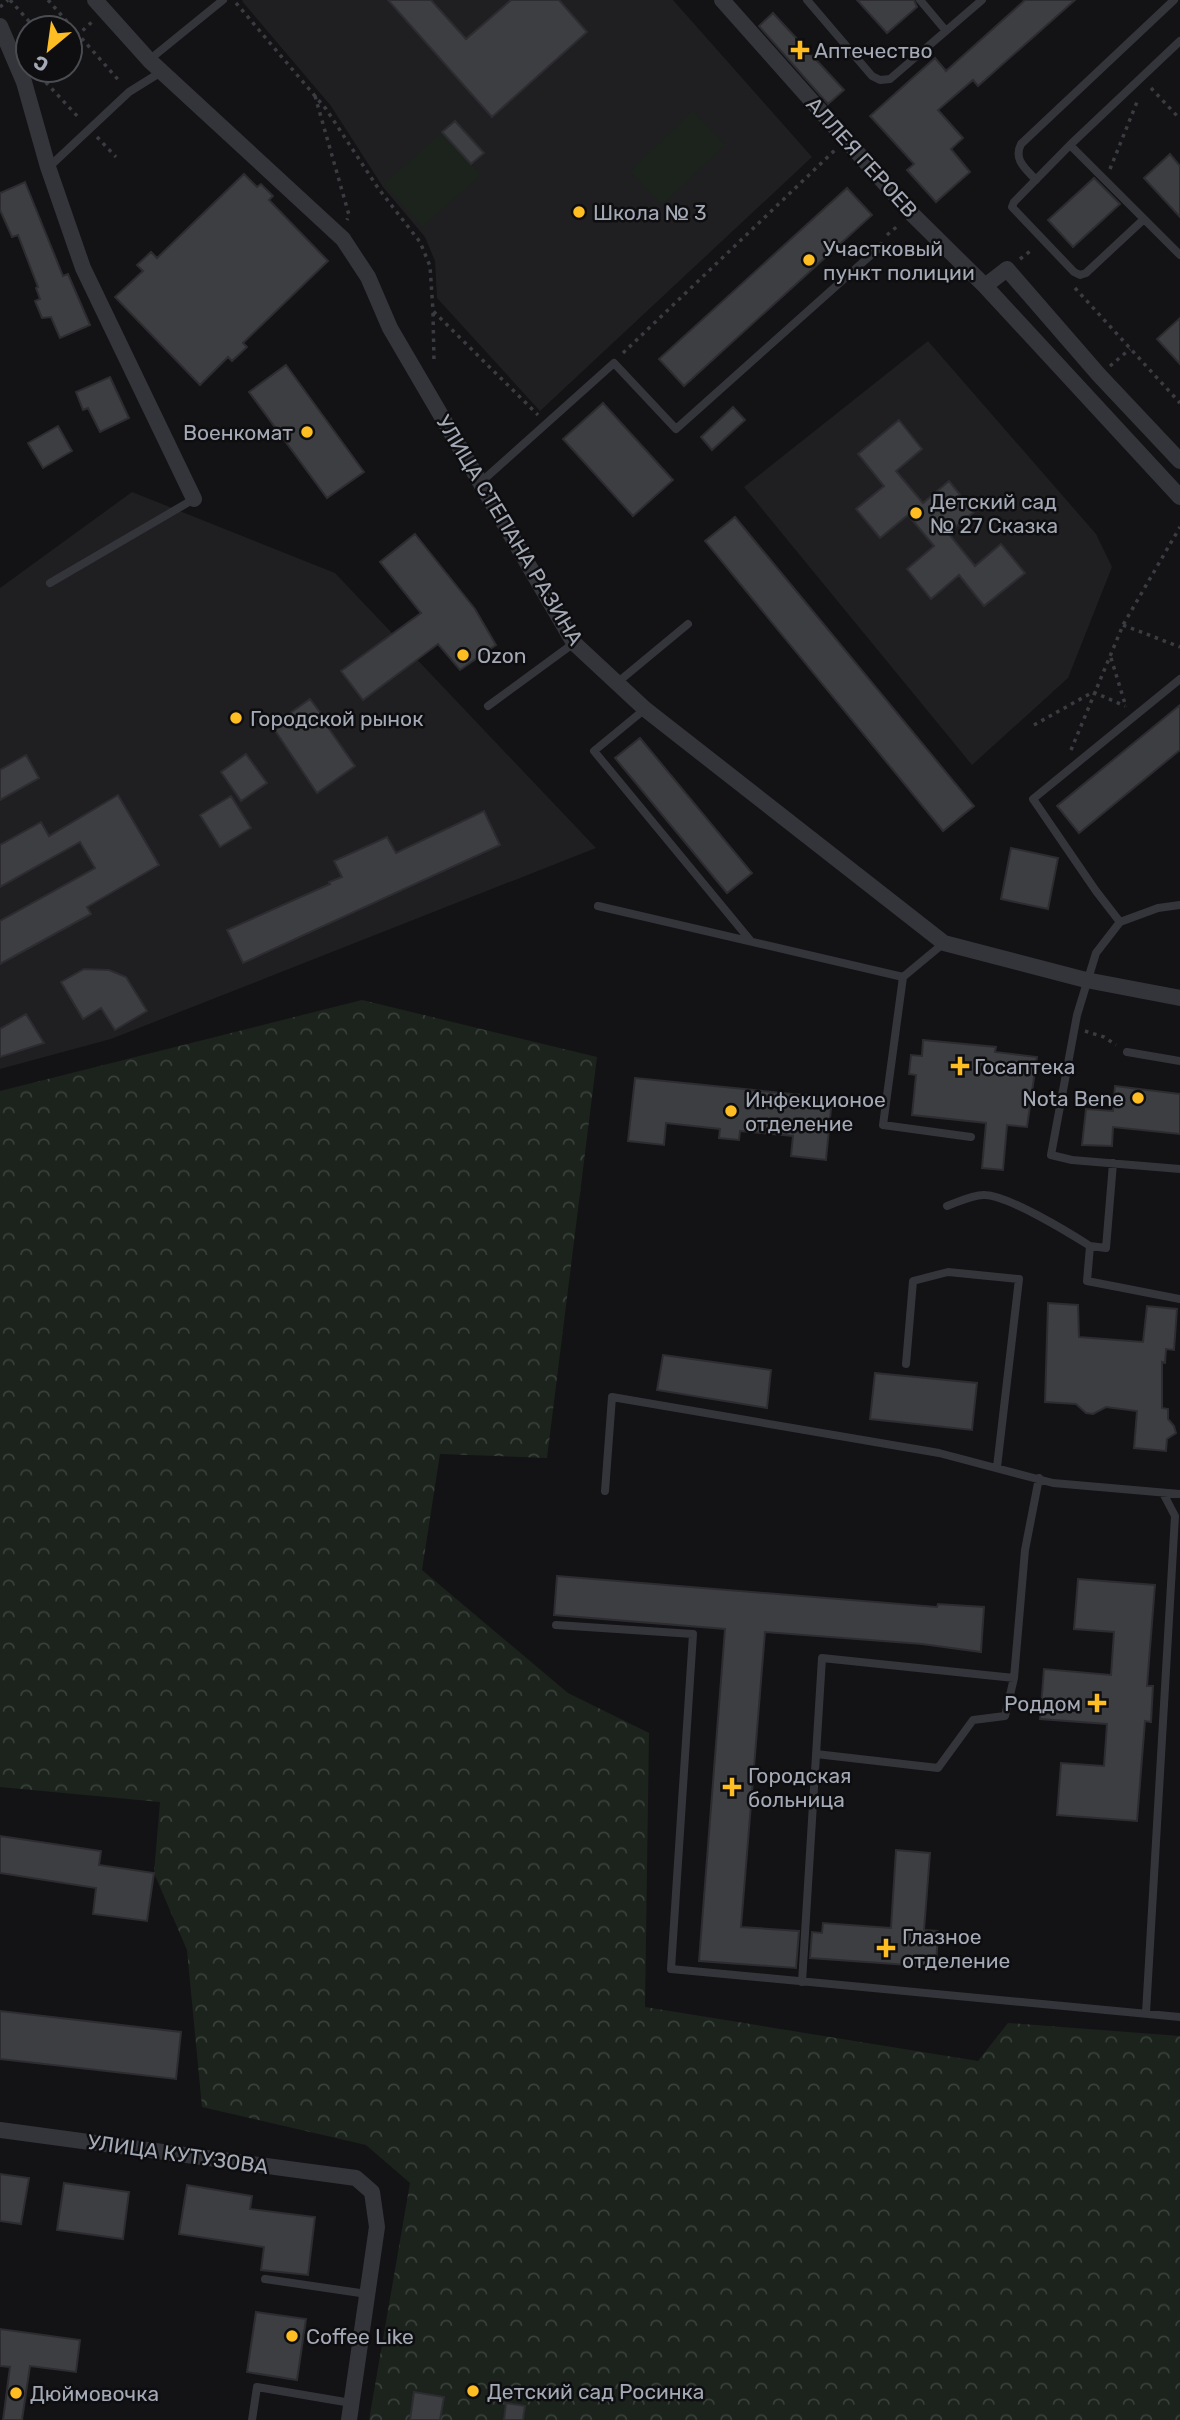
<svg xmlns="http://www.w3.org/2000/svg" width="1180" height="2420" viewBox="0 0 1180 2420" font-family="Rubik,sans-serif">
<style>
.built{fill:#1f1f22}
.grass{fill:#1b231c}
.forest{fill:url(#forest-crowns)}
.building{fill:#3d3e42;stroke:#2d2d31;stroke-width:2}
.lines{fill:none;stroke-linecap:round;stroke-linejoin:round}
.path{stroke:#3a3c41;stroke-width:3.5;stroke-dasharray:3.5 5;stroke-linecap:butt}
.lane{stroke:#34353a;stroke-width:8}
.street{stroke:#34353a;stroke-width:16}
.poi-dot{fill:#fdbd23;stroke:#0e0e10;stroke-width:2.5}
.labels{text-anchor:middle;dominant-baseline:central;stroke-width:5;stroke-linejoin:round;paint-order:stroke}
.poi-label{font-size:21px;fill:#a4a9b6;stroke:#0e0e10;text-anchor:start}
.street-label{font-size:21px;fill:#a4a9b6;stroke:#0e0e10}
</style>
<defs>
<pattern id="forest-crowns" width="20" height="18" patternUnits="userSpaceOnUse" patternTransform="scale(1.75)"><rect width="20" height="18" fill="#1b231c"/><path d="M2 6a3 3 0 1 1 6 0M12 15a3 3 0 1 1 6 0" fill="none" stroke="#39403b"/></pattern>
</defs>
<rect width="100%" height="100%" fill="#131315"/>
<!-- built -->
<path class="built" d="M243 0H673L812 157 540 411 437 298 435 261 425 237 383 187 331 106 242 1Z
M928 341 1096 534 1112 567 1068 678 972 765 744 487Z
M132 492 335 573 596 848 111 1039 0 1069V588Z"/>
<!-- grass -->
<path class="grass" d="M693 111 725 145 662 205 630 171Z
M442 132 481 175 422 227 384 184Z"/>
<!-- forest -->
<path class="forest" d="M362 1000 597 1057 547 1458 440 1454 422 1570 568 1693 649 1733 645 2007 978 2061 1008 2023 1180 2036V2420H369L410 2183 366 2145 202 2107 187 1950 154 1873 160 1802 0 1787V1091Z"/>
<!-- building -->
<path class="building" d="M388 0H431L466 39 511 0H559L587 32 492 117Z
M857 0H914L917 7 887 33Z
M1025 0H1075L978 86 973 80 938 110 963 138 951 149 970 172 936 202 907 170 914 164 870 116 935 58 946 71Z
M773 13 844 90 828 104 759 26Z
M455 121 484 153 471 164 442 132Z
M1170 154 1180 166V217L1144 178Z
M244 174 257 187 261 184 273 196 269 200 328 261 243 343 247 347 232 361 228 357 200 385 115 297 143 271 137 265 151 252 157 258Z
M1094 178 1120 204 1073 247 1048 220Z
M25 182 63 276 68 274 90 325 60 338 51 317 42 318 35 301 40 299 36 288 38 287 18 235 12 237 0 210V193Z
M847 188 872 215 684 386 659 359Z
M1180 318V364L1157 339Z
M286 365 364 472 327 498 249 392Z
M110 377 129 418 100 432 88 408 83 410 76 392Z
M603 403 673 480 633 516 563 439Z
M733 407 745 420 712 450 701 437Z
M899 420 922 449 896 471 923 503 949 481 974 512 948 533 975 566 1001 544 1025 573 984 606 959 575 931 599 907 569 934 546 908 515 880 538 856 509 884 486 858 454Z
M58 426 72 451 43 468 28 443Z
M735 517 974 806 943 831 705 541Z
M415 534 475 609 496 645 460 670 438 644 363 700 341 671 421 613 380 562Z
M310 699 322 715 320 716 355 766 317 793 272 726Z
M1180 705V750L1079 833 1057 806Z
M640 738 752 873 727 893 615 758Z
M246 754 267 783 241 801 221 772Z
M26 755 39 778 0 800V770Z
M118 795 159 865 87 907 91 914 0 964V921L95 868 80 842 0 887V845L41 822 49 836Z
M231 796 251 828 220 847 200 815Z
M484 811 500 845 243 963 227 930 330 884 329 882 342 877 334 861 387 837 396 853Z
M1011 848 1058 858 1048 909 1001 899Z
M84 969 109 970 126 977 147 1011 115 1030 101 1008 83 1019 61 982Z
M26 1014 44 1043 0 1057V1029Z
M923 1040 996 1047 995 1052 1037 1057 1027 1127 1007 1125 1003 1170 982 1168 986 1123 912 1115 916 1075 909 1074 911 1055 922 1056Z
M635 1078 832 1098 826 1160 791 1156 793 1136 740 1131 739 1140 719 1138 720 1129 666 1123 664 1145 628 1141Z
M1115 1086 1180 1094V1134L1113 1127 1112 1146 1082 1145 1086 1109 1113 1111Z
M1048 1303 1078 1305 1079 1337 1143 1342 1147 1306 1177 1309 1174 1350 1166 1349 1165 1363 1162 1362V1408L1168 1409V1419L1174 1426 1176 1433 1167 1439 1166 1451 1134 1448 1137 1411 1106 1407 1093 1414 1086 1413 1076 1404 1045 1402Z
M663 1355 771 1370 767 1408 657 1390Z
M875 1373 977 1383 972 1430 870 1419Z
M557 1576 937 1607 938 1604 984 1607 981 1652 922 1644 765 1632 741 1927 799 1931 796 1968 699 1961 725 1629 554 1615Z
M1078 1579 1155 1585 1147 1686H1153L1151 1722 1145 1721 1137 1821 1057 1815 1061 1763 1104 1766 1107 1724 1040 1719 1044 1669 1111 1675 1114 1632 1074 1629Z
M0 1836 101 1851 99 1865 154 1873 147 1921 93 1914 96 1888 0 1873Z
M896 1850 930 1853 924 1930 938 1931 936 1967 810 1958 812 1932 822 1933 823 1923 891 1928Z
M0 2011 181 2032 176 2079 0 2059Z
M0 2174 29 2178 21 2224 0 2221Z
M64 2183 129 2192 123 2239 57 2230Z
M187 2185 252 2196 250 2209 315 2217 308 2275 261 2270 264 2247 179 2234Z
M256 2312 306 2319 297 2380 247 2372Z
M0 2329 80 2340 76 2372 30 2366 22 2420H3L10 2367 0 2366Z
M414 2392 444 2397 440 2420H410Z
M506 2403 525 2406 523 2420H504Z"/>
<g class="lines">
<!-- path -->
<path class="path" d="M10 0 35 28
M48 0 121 83
M236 3 326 109 378 188 420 242 430 266 433 311 538 415
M0 7 8 0
M70 42 93 21
M40 76 80 119
M1151 88 1180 119
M315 96 349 215 347 220
M97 137 116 157
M1110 169 1137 102
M887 235 900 224
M1020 259 1033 249
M1075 288 1180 403
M433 313 434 361
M623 353 835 150
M1110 366 1130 349
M1123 625 1180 647
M1111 658 1126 707
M1034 725 1093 692 1125 706
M1071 750 1123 625 1180 527
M1085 1031 1104 1037 1116 1045"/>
<!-- lane -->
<path class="lane" d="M807 0 872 76 880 80 890 79 982 0
M920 0 946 31
M149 60 223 0
M1070 145 1180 255
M49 167 129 92 161 72
M1036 180C1026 169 1013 160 1021 144L1174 0
M1144 219 1086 273 1080 275 1074 272 1012 207 1014 202 1070 145 1180 41
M481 482 614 363 676 429 881 246
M50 583 194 499
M618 682 688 624
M488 706 574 643
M645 709 594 751 750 940
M1180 905 1158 908 1120 922 1096 953 1077 1015 1051 1155 1072 1160 1180 1169
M598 906 903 977 944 943
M1120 922 1096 891 1033 799 1180 679
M903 977 883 1125 971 1137
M1127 1052 1180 1061
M1113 1163 1106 1248 1090 1246 1087 1281 1180 1299
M947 1206C958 1202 974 1194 985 1195 1009 1196 1068 1232 1090 1246
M906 1364 913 1281 948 1272 1019 1279 997 1467
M605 1491 612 1397 939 1453 1053 1483 1180 1494
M556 1625 693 1634 671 1969 1180 2017
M816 1754 938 1768 973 1720 1005 1716 1014 1678
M802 1982 822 1658 1014 1678 1025 1550 1039 1478
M1146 2013 1175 1516 1163 1493
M265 2279 367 2294
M252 2420 257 2387 351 2403"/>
<!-- street -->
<path class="street" d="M95 0 149 60 343 239 368 277 390 328 574 643 645 709 944 943 1086 980 1180 998
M722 0 912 214 985 286 1007 269 1099 375 1180 461
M0 26 24 82 48 167 83 268 194 499
M985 286 1180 497
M0 2130 356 2178 372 2192 377 2227 349 2420"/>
</g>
<!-- markers -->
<g class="poi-dot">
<path d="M796.5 39.5h7v7h7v7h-7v7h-7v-7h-7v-7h7z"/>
<circle cx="579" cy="212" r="7"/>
<circle cx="809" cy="260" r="7"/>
<circle cx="307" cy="432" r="7"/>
<circle cx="916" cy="513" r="7"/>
<circle cx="463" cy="655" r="7"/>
<circle cx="236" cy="718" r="7"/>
<path d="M956.5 1055.5h7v7h7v7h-7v7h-7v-7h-7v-7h7z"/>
<circle cx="1138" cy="1098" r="7"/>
<circle cx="731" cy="1111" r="7"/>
<path d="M1093.5 1692.5h7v7h7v7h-7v7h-7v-7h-7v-7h7z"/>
<path d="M728.5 1776.5h7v7h7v7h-7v7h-7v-7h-7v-7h7z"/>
<path d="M882.5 1937.5h7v7h7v7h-7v7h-7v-7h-7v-7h7z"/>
<circle cx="292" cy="2336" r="7"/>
<circle cx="473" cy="2391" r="7"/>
<circle cx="16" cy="2393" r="7"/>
</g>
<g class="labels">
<!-- poi labels -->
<g class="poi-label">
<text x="814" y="50">Аптечество</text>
<text x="593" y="212">Школа № 3</text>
<text x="823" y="248">Участковый<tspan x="823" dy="24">пункт полиции</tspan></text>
<text x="293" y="432" text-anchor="end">Военкомат</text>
<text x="930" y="501">Детский сад<tspan x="930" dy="24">№ 27 Сказка</tspan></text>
<text x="477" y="655">Ozon</text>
<text x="250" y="718">Городской рынок</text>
<text x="974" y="1066">Госаптека</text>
<text x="1124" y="1098" text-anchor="end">Nota Bene</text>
<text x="745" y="1099">Инфекционое<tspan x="745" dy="24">отделение</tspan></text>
<text x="1081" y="1703" text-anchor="end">Роддом</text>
<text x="748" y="1775">Городская<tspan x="748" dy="24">больница</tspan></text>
<text x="902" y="1936">Глазное<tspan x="902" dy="24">отделение</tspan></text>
<text x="306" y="2336">Coffee Like</text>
<text x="487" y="2391">Детский сад Росинка</text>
<text x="30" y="2393">Дюймовочка</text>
</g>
<!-- street labels -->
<g class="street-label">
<text transform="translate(862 157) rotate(48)">АЛЛЕЯ ГЕРОЕВ</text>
<text transform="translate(510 530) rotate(59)">УЛИЦА СТЕПАНА РАЗИНА</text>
<text transform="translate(178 2154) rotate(8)">УЛИЦА КУТУЗОВА</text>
</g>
</g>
<!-- north arrow -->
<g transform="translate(49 49) rotate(209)"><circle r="33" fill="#0e0e10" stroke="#4a4c52" stroke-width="2"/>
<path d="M0-5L12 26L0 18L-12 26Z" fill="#fdbd23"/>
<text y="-10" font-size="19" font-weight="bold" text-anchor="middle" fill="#a4a9b6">С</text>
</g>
</svg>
